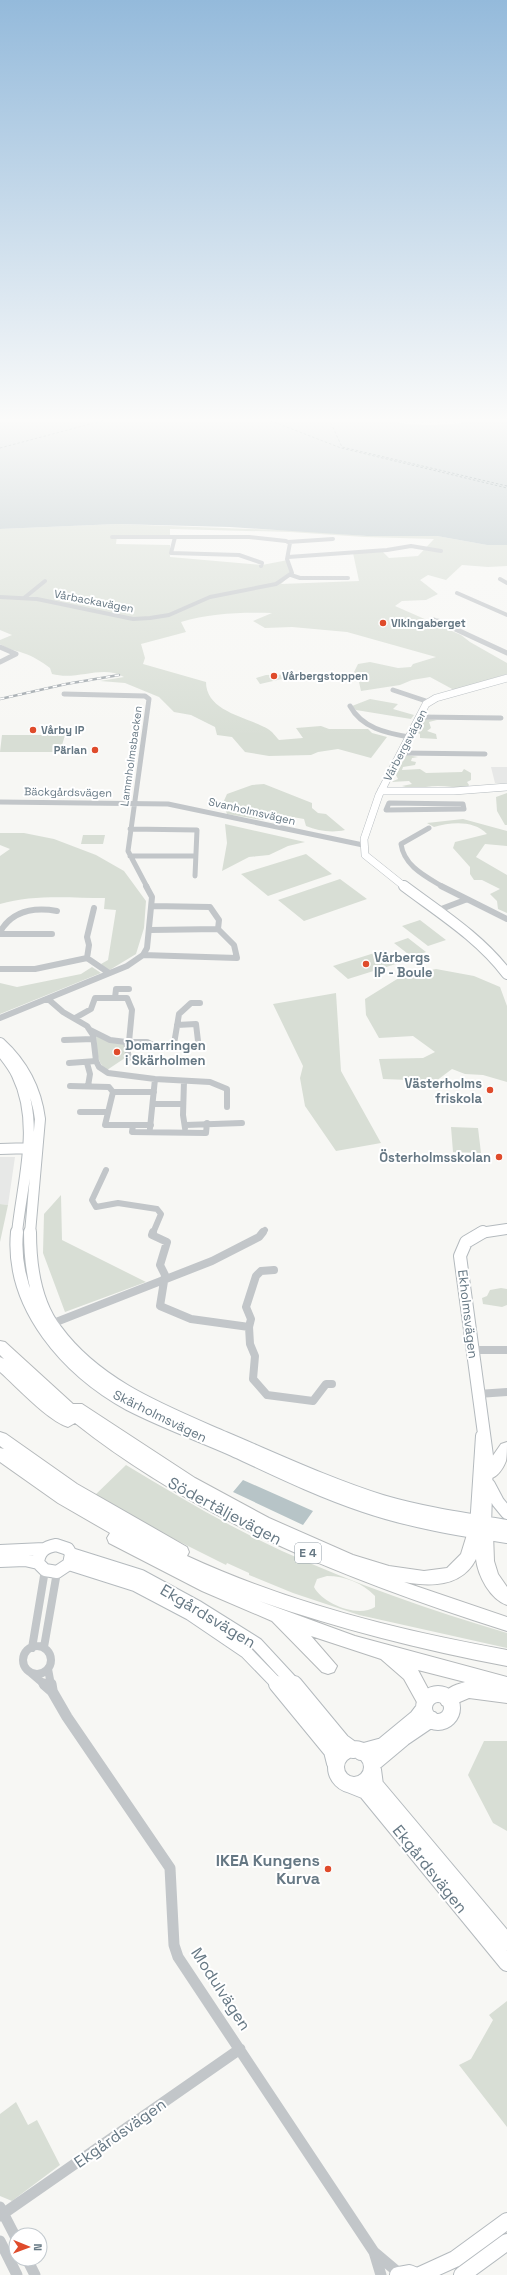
<svg xmlns="http://www.w3.org/2000/svg" width="507" height="2275" viewBox="0 0 507 2275" font-family="'Space Grotesk',sans-serif">
<style>
.built{fill:#e7e8e7}
.green{fill:#d8ded5;fill-rule:evenodd}
.water{fill:#b7c4c7}
.lines{fill:none;stroke-linecap:round;stroke-linejoin:round}
.ferry{stroke:#627a80;stroke-width:1;stroke-dasharray:2.5 2;stroke-linecap:butt}
.secondary-far3-casing{stroke:#b4babe;stroke-width:8}
.secondary-far2-casing{stroke:#b4babe;stroke-width:12}
.secondary-far1-casing{stroke:#b4babe;stroke-width:14}
.secondary-casing{stroke:#b4babe;stroke-width:18}
.highway-casing{stroke:#b5b9bb;stroke-width:2}
.street-far4{stroke:#c2c6c9;stroke-width:4}
.street-far3{stroke:#c2c6c9;stroke-width:5}
.street-far2{stroke:#c2c6c9;stroke-width:6}
.street-far1{stroke:#c2c6c9;stroke-width:8}
.street{stroke:#c2c6c9;stroke-width:11}
.secondary-far3{stroke:#fff;stroke-width:7}
.secondary-far2{stroke:#fff;stroke-width:10}
.secondary-far1{stroke:#fff;stroke-width:12}
.secondary{stroke:#fff;stroke-width:16}
.highway{fill:#fff;fill-rule:evenodd}
.rail-casing{stroke:#a1a8ad;stroke-width:2.5}
.rail{stroke:#fff;stroke-width:1.5;stroke-dasharray:4.5;stroke-linecap:butt}
.poi-dot{fill:#df4b2b;stroke:#fff;stroke-width:1.5}
.labels{text-anchor:middle;dominant-baseline:central;stroke-width:4;stroke-linejoin:round;paint-order:stroke}
.far-street-label{font-size:11px;fill:#667884;stroke:#fff}
.far-poi-label{font-size:11px;font-weight:bold;fill:#667884;stroke:#fff;text-anchor:start}
.shield{fill:#fff;stroke:#94a0a9;stroke-width:1}
.shield-label{font-size:12px;font-weight:bold;fill:#667884}
.poi-label{font-size:13px;font-weight:bold;fill:#667884;stroke:#fff;text-anchor:start}
.street-label{font-size:13px;fill:#667884;stroke:#fff}
.near-street-label{font-size:16px;fill:#667884;stroke:#fff}
.near-poi-label{font-size:16px;font-weight:bold;fill:#667884;stroke:#fff;text-anchor:end}
</style>
<rect width="100%" height="100%" fill="#f7f7f4"/>
<!-- built -->
<path class="built" d="M491 767H507V783H495Z
M0 1157H15L8 1205 0 1204Z"/>
<!-- green -->
<path class="green" d="M117 524 306 531 367 536H437L487 545H507V566L488 567 462 565 446 580 428 575 420 580 438 594 426 600 402 601 395 606 461 635 470 642 507 663V674L454 690 430 677 412 680 400 685 361 691 359 682 362 678 354 672 358 664 370 662 398 668 411 667 413 664 436 657 347 632 292 627 265 628 253 621 272 613C242 612 210 613 181 622L186 632 141 644 145 658 143 664 206 682C206 712 248 717 268 729 272 731 276 737 279 740L303 738 296 728 321 726 329 729H368L372 733 387 737 371 758 338 749 318 752 311 755 269 756 245 752 232 737 217 735 215 727 191 715 174 712 159 697 125 683 100 681 124 677C102 664 78 681 52 674L50 668C42 662 33 656 23 653 13 649 11 651 0 644V640L12 635 0 630V529ZM170 529 290 532 364 537 434 539 418 556 389 558 383 552 353 553 359 581 281 584 292 573 288 560 262 565 170 557V545L116 544 117 535H170Z
M301 674 303 678 282 679 260 684 256 678 266 675Z
M370 699 398 704 393 709 414 715 411 719 356 710 352 706Z
M426 719 437 720 429 722 431 728 427 731 436 734 437 739 420 738V734L418 733 423 721Z
M2 735H65L60 752H0Z
M406 755 418 757 412 758 411 761 416 762 415 765 403 767 402 770 420 769 426 773 462 772 464 769 471 773V780L467 782 469 785 467 788C457 788 447 786 438 786 426 786 413 790 402 786L412 784 409 781 391 782 398 779 396 775Z
M264 784 312 803V808L318 813 326 814 345 830C332 833 318 831 306 826L304 819 281 815 262 820 227 814 223 803 227 794 252 785Z
M507 793V825H505L497 811 496 797Z
M463 819 507 831V846L485 844 476 857 507 875V913L498 909 497 901 490 894 500 889 482 880H474L470 874V867L453 848 455 842 487 834C474 820 451 822 434 827L427 823Z
M225 824 305 842 288 846 269 855 249 857 222 871 227 843Z
M0 833H24L54 839 96 855 124 871 146 901 144 928 136 954 108 971 101 964 108 960 116 910 104 909 105 898C71 898 33 894 0 904V856L10 849 0 845Z
M83 835H105L103 844H81Z
M306 854 332 874 268 896 241 874Z
M340 879 367 899 304 921 278 900Z
M420 920 446 940 428 946 402 926Z
M408 938 426 952 412 957 394 943Z
M384 950 399 963 348 979 333 966Z
M92 967 101 973 0 1014V983L17 987 81 974Z
M436 969 474 976 500 987 507 1006V1082L483 1075 465 1074 452 1069 436 1081 383 1079 379 1059 423 1058 435 1052 413 1036 379 1038 366 1015 365 999 402 976Z
M336 993 341 1071 381 1143 336 1151 305 1106 300 1078 303 1066 273 1004Z
M96 1033 124 1043 127 1052 125 1058 107 1070C95 1062 97 1046 96 1033Z
M451 1127 478 1128 481 1153 453 1152Z
M61 1195 62 1240 146 1282 65 1312 43 1253 44 1214Z
M0 1204 8 1205 0 1242Z
M501 1288 507 1289V1305L502 1307 483 1304 482 1298 487 1296 490 1290Z
M126 1465C177 1496 228 1526 282 1551 355 1584 430 1610 507 1633V1648L359 1615 293 1593 249 1575V1573L227 1563 226 1565 92 1498ZM327 1576C345 1576 363 1583 375 1596V1607C358 1618 323 1604 314 1587L317 1579Z
M484 1741H507V1831L493 1823 468 1775Z
M507 2001V2127L459 2065 471 2059 493 2020 489 2015Z
M16 2102 28 2125 37 2120 60 2165 12 2201 0 2196V2114Z"/>
<!-- water -->
<path class="water" d="M0 419H386C409 428 452 426 476 420L474 419H507V545H487L437 536H367L230 527 117 524 0 529Z
M243 1480 313 1511 303 1525 233 1492Z"/>
<g class="lines">
<!-- ferry -->
<path class="ferry" d="M266 419 341 448 507 488
M329 419 342 447 507 486
M0 448 109 419"/>
<!-- secondary-far3 casing -->
<g class="secondary-far3-casing">
<path id="secondary-far3" d="M381 791H454L507 787
M405 887 365 855 364 839 379 795 426 704 436 698 507 678"/>
</g>
<!-- secondary-far2 casing -->
<g class="secondary-far2-casing">
<path id="secondary-far2" d="M404 886C440 913 480 938 507 974
M0 1043C23 1064 36 1088 40 1119L30 1233
M0 1050C6 1058 13 1066 17 1075 41 1124 22 1182 17 1233
M0 1149 32 1148
M480 1233 507 1229"/>
</g>
<!-- secondary-far1 casing -->
<g class="secondary-far1-casing">
<path id="secondary-far1" d="M17 1232C10 1307 68 1371 130 1405 163 1422 199 1435 233 1450 276 1470 319 1491 364 1506 411 1522 459 1530 507 1537
M30 1232C30 1266 35 1303 56 1330 97 1386 163 1411 225 1438 277 1460 328 1484 382 1501 423 1513 465 1519 507 1526
M483 1232 466 1242 460 1256 487 1456 485 1528
M489 1485 498 1502 507 1513
M476 1527 482 1436
M56 1545 68 1549 71 1554 69 1564 57 1572 45 1570 38 1563C39 1551 45 1547 56 1545Z
M0 1551 44 1549
M71 1554 141 1576 198 1607 257 1644 295 1685
M0 1561 25 1560 38 1563
M69 1564 135 1585 190 1614 246 1652 278 1685"/>
</g>
<!-- secondary casing -->
<g class="secondary-casing">
<path id="secondary" d="M277 1684 332 1751 335 1763
M294 1684 342 1742 353 1750
M424 1708a14 14 0 1 1 28 0a14 14 0 1 1-28 0Z
M336 1767a18 18 0 1 1 36 0a18 18 0 1 1-36 0Z
M361 1752 383 1746 417 1718 423 1710
M372 1764 403 1738 431 1719
M373 1770 375 1785 507 1942
M351 1785 366 1791 507 1963
M398 2275 409 2273 414 2275
M420 2275 455 2259 507 2221
M462 2275 507 2242"/>
</g>
<!-- highway casing -->
<g class="highway-casing">
<path id="highway" d="M0 1341 5 1342 73 1404H82L195 1478 269 1518 353 1555 389 1566 424 1571 447 1568 461 1554 469 1528 475 1526 491 1529 493 1534 494 1561 498 1574 507 1587V1605C490 1599 478 1576 476 1559 462 1587 431 1587 404 1582L507 1617V1631C353 1582 203 1524 75 1423L68 1427C48 1421 16 1386 0 1372V1357L4 1359 0 1355Z
M0 1432 6 1434 77 1484 187 1547 189 1552 187 1556C289 1603 397 1630 507 1650V1666C422 1650 340 1629 259 1601L355 1636 507 1677V1703L469 1698 448 1707 442 1705 439 1699C444 1689 454 1685 465 1682L418 1670 434 1700 431 1706 425 1708 419 1706 404 1679 381 1659 311 1636 337 1666 334 1672 328 1674 322 1672 272 1621 202 1591 109 1543 107 1538 110 1533 58 1503 0 1462V1448L4 1449 0 1446Z
M507 1442C507 1448 507 1456 506 1461 502 1471 494 1482 483 1478L481 1474 483 1470 501 1444Z"/>
</g>
<!-- street-far4 -->
<path class="street-far4" d="M175 537 171 553 239 555 262 563 261 566
M288 542 333 539
M288 557 387 550 411 546 441 551
M291 575 300 578H348
M500 579 507 583
M457 593 507 615
M0 597 37 599 133 619 150 618 169 615 210 597 276 584 292 573 287 559 290 543 286 541 249 537H112
M24 598 45 581
M433 619 440 622"/>
<!-- street-far3 -->
<path class="street-far3" d="M438 621 507 653
M0 647 16 654 0 662
M393 690 429 702
M64 694 145 696 149 699 128 851 147 887
M350 706C362 728 386 733 409 737
M419 717 501 718
M401 753 485 754
M0 802 168 804 363 845
M389 803 463 804 464 809 386 810Z
M429 828 401 844C404 866 425 876 443 887
M130 829 197 830 195 876
M130 856H195"/>
<!-- street-far2 -->
<path class="street-far2" d="M441 886 507 919
M152 906 210 907 219 920 218 929
M436 911 465 900
M0 932C12 911 34 907 57 911
M0 934H52
M143 955 237 958 234 945 218 929 150 930
M87 958 89 945 87 937 94 908
M0 969H35L87 958 109 973
M115 998 116 989H129
M48 999 63 1012 87 1026 93 1035 96 1061 99 1067 108 1073 155 1079 210 1082 227 1089V1107
M0 1018 127 966 143 955 147 948 152 897 146 886
M75 1018 91 1009 95 998H127L132 1010 129 1042
M177 1025 196 1024 198 1041
M90 1030 110 1040 126 1042 129 1058 145 1062 174 1063
M64 1040 93 1039
M126 1042H147L157 1047 174 1044 179 1014 191 1003H200
M69 1063 96 1061
M87 1063 90 1074 88 1086
M184 1081 183 1115 185 1128
M70 1086 109 1087 113 1092 105 1125H151
M113 1092H154
M153 1104H183
M80 1112H107
M133 1125 132 1132 206 1133 207 1123
M186 1125 242 1123
M150 1128 155 1079
M106 1170 92 1200 96 1207 118 1203 157 1209 161 1214 153 1233
M262 1233 265 1230"/>
<!-- street-far1 -->
<path class="street-far1" d="M153 1232 152 1235 167 1242 160 1265 165 1275 160 1306 191 1319 249 1327
M274 1270 261 1271 256 1276 246 1307 251 1319 249 1327 250 1344 255 1356 253 1379 267 1395 313 1401 326 1384H332
M51 1324 212 1261 259 1237 263 1232
M473 1350H507
M478 1394 507 1392
M23 1660a14 14 0 1 1 28 0a14 14 0 1 1-28 0Z
M44 1647 57 1572
M32 1648 45 1570
M48 1669 51 1685
M31 1673 45 1685"/>
<!-- street -->
<path class="street" d="M44 1684 52 1691 67 1717 170 1868 174 1945 178 1957 374 2252 400 2274
M51 1684 52 1690
M0 2207 16 2238
M0 2216 240 2049
M0 2241 17 2275
M374 2252 381 2275
M27 2259 35 2275"/>
<!-- secondary-far3 -->
<use href="#secondary-far3" class="secondary-far3"/>
<!-- secondary-far2 -->
<use href="#secondary-far2" class="secondary-far2"/>
<!-- secondary-far1 -->
<use href="#secondary-far1" class="secondary-far1"/>
<!-- secondary -->
<use href="#secondary" class="secondary"/>
<!-- highway -->
<use href="#highway" class="highway"/>
<!-- rail casing -->
<g class="rail-casing">
<path id="rail" d="M0 699 66 684 119 675"/>
</g>
<!-- rail -->
<use href="#rail" class="rail"/>
</g>
<!-- sky -->
<linearGradient id="sky" x2="0" y2="1"><stop stop-color="#94badb"/><stop offset="0.57" stop-color="#fbfbfa"/><stop offset="1" stop-color="#fbfbfa" stop-opacity="0"/></linearGradient>
<rect width="507" height="737" fill="url(#sky)"/>
<!-- markers -->
<g class="poi-dot">
<circle cx="383" cy="623" r="4"/>
<circle cx="274" cy="676" r="4"/>
<circle cx="33" cy="730" r="4"/>
<circle cx="95" cy="750" r="4"/>
<circle cx="366" cy="964" r="4"/>
<circle cx="117" cy="1052" r="4"/>
<circle cx="490" cy="1090" r="4"/>
<circle cx="499" cy="1157" r="4"/>
<circle cx="328" cy="1869" r="4"/>
</g>
<g class="labels">
<!-- far-street labels -->
<g class="far-street-label">
<text transform="translate(94 601) rotate(11)">Vårbackavägen</text>
<text transform="translate(405 745) rotate(-62)">Vårbergsvägen</text>
<text transform="translate(131 756) rotate(-82)">Lammholmsbacken</text>
<text transform="translate(68 792) rotate(1)">Bäckgårdsvägen</text>
<text transform="translate(252 811) rotate(13)">Svanholmsvägen</text>
</g>
<!-- far-poi labels -->
<g class="far-poi-label">
<text x="391" y="623">Vikingaberget</text>
<text x="282" y="676">Vårbergstoppen</text>
<text x="41" y="730">Vårby IP</text>
<text x="87" y="750" text-anchor="end">Pärlan</text>
</g>
<!-- shield labels -->
<rect class="shield" x="295" y="1543" width="26" height="20" rx="3"/>
<g class="shield-label">
<text x="308" y="1553">E 4</text>
</g>
<!-- poi labels -->
<g class="poi-label">
<text x="374" y="957">Vårbergs<tspan x="374" dy="15">IP - Boule</tspan></text>
<text x="125" y="1045">Domarringen<tspan x="125" dy="15">i Skärholmen</tspan></text>
<text x="482" y="1083" text-anchor="end">Västerholms<tspan x="482" dy="15">friskola</tspan></text>
<text x="491" y="1157" text-anchor="end">Österholmsskolan</text>
</g>
<!-- street labels -->
<g class="street-label">
<text transform="translate(468 1314) rotate(83)">Ekholmsvägen</text>
<text transform="translate(160 1416) rotate(26)">Skärholmsvägen</text>
</g>
<!-- near-street labels -->
<g class="near-street-label">
<text transform="translate(225 1511) rotate(28)">Södertäljevägen</text>
<text transform="translate(208 1616) rotate(31)">Ekgårdsvägen</text>
<text transform="translate(430 1869) rotate(51)">Ekgårdsvägen</text>
<text transform="translate(221 1989) rotate(57)">Modulvägen</text>
<text transform="translate(120 2133) rotate(-35)">Ekgårdsvägen</text>
</g>
<!-- near-poi labels -->
<g class="near-poi-label">
<text x="320" y="1860">IKEA Kungens<tspan x="320" dy="18">Kurva</tspan></text>
</g>
</g>
<!-- north arrow -->
<g transform="translate(28 2247) rotate(91)"><circle r="19" fill="#ffffff" stroke="#c2c9ce"/>
<path d="M0-3L7 15L0 10L-7 15Z" fill="#df4b2b"/>
<text y="-6" font-size="11" font-weight="bold" text-anchor="middle" fill="#667884">N</text>
</g>
</svg>
